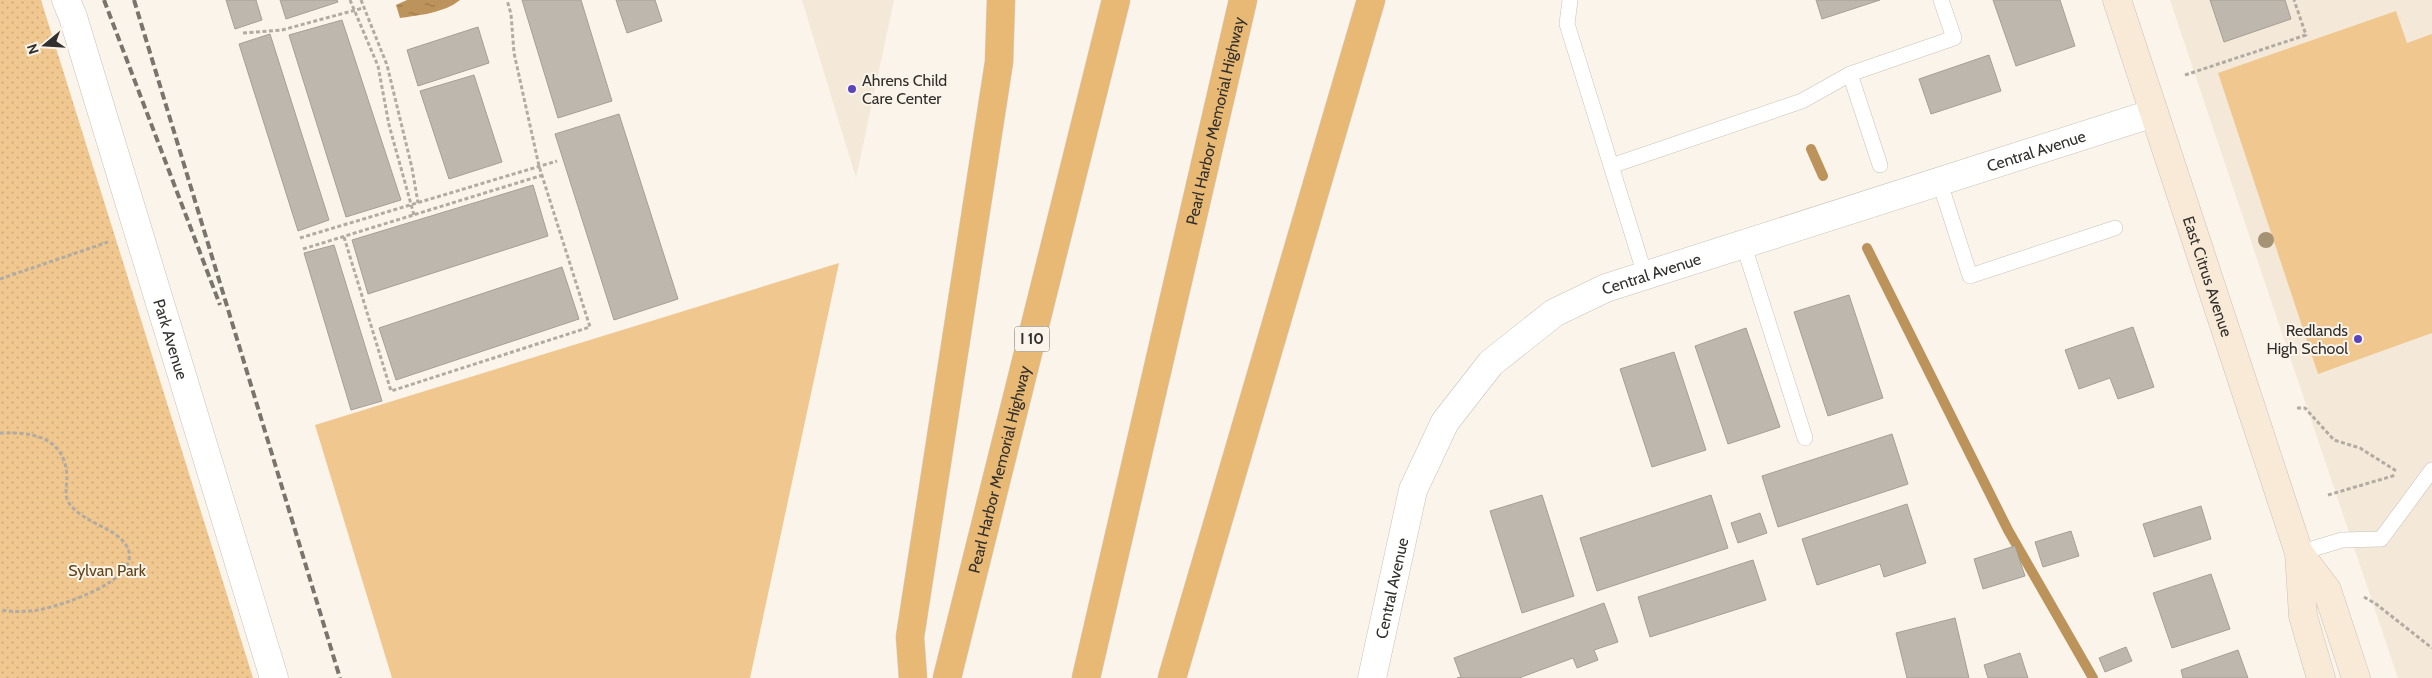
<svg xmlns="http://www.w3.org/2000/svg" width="2432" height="678" viewBox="0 0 2432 678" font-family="Cabin,sans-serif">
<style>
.built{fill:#f4e8d8}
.grass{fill:#f0c78f}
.park{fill:url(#park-dots)}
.water{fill:url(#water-ripples)}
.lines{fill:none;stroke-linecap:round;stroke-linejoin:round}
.stream{stroke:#bc935a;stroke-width:10}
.building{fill:#beb7ae;stroke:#a59f96}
.lane-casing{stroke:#c8c1b8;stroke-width:16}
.street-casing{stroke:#c8c1b8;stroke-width:29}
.secondary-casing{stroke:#c8c1b8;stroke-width:29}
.highway-casing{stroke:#d6d6d5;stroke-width:29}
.path{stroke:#b0aba3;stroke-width:3;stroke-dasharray:4 2.5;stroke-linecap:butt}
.lane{stroke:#fff;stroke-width:15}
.street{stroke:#fff;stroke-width:28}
.secondary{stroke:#f8ead6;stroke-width:28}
.highway{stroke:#e8b875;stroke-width:28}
.rail{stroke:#78756e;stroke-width:4;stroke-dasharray:8 4;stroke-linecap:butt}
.tree{fill:#a69376}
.poi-dot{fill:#5845bd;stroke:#fbf4ea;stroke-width:2}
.labels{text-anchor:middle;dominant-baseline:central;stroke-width:4;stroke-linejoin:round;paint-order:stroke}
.shield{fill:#fbf4ea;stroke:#6e6b65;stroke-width:1}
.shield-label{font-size:15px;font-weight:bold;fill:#32302c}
.poi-label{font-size:16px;fill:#32302c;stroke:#fbf4ea;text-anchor:start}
.street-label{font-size:16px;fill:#32302c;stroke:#fbf4ea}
.park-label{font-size:16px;fill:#614418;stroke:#fbf4ea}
</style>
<defs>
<pattern id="park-dots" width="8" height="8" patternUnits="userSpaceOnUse" patternTransform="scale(1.25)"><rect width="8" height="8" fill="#f0c78f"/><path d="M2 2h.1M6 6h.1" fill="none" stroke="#ceab7c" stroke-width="1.8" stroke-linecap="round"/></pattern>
<pattern id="water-ripples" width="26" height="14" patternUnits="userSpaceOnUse" patternTransform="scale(1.25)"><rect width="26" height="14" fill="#bc935a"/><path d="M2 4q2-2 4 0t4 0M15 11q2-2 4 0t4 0" fill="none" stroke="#99784b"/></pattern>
</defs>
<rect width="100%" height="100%" fill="#fbf4ea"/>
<!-- built -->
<path class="built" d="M802 0H894L856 178Z
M2170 0H2432V678H2398Z"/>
<!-- grass -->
<path class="grass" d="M2396 11 2407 43 2432 34V333L2318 374 2218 73Z
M839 263 750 678H392L315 425Z"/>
<!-- park -->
<path class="park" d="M0 0H41L253 678H0Z"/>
<!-- water -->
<path class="water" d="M407 0H460C444 13 420 15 400 18L396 5Z"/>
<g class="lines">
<!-- stream -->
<path class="stream" d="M1811 149 1823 176
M1867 248 2008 530 2093 678"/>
</g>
<!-- building -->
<path class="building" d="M226 0H256L262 20 235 29Z
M280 0H337L338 2 286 19Z
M522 0H581L612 101 558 118Z
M616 0H655L662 21 627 33Z
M1816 0H1880L1822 19Z
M1993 0H2060L2075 46 2016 66Z
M2210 0H2285L2291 19 2224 42Z
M342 20 401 200 346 217 289 35Z
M478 27 489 63 418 86 407 50Z
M270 34 329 220 298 231 239 44Z
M1989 55 2001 91 1931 114 1919 79Z
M474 75 502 162 449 179 420 91Z
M619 114 678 299 614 320 555 134Z
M533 185 548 236 368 294 352 240Z
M334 245 382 401 351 410 304 253Z
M562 267 579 319 396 380 379 328Z
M1849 295 1883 398 1828 416 1794 312Z
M2133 327 2154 387 2118 399 2110 378 2079 389 2065 350Z
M1746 328 1780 427 1728 444 1695 346Z
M1674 352 1706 450 1652 467 1620 369Z
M1892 434 1908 484 1778 527 1762 476Z
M1542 495 1574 596 1522 613 1490 511Z
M1711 495 1728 548 1597 591 1580 538Z
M1907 504 1926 563 1884 577 1880 564 1817 585 1802 539Z
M2201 506 2211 539 2154 557 2143 524Z
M1760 513 1767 533 1738 543 1731 523Z
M2071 531 2079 556 2043 567 2035 542Z
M2015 546 2025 576 1983 589 1974 559Z
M1753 560 1766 600 1650 637 1638 597Z
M2211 574 2230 629 2172 648 2153 593Z
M1604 603 1618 642 1594 650 1598 660 1577 668 1573 658 1519 678H1457L1461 677 1454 658Z
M1955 618 1969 678H1907L1896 633Z
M2126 647 2132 661 2105 672 2099 658Z
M2238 650 2248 678H2183L2181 670Z
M2020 653 2028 678H1988L1984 665Z"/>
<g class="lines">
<!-- lane casing -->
<g class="lane-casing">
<path id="lane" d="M1570 0 1567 24 1645 275
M1850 74 1880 165
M1611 166 1802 101 1850 74 1954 38 1941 0
M1939 180 1970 276 2115 228
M1743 243 1805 438
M2299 553 2342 540 2381 539 2432 470"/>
</g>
<!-- street casing -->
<g class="street-casing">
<g id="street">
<path id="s1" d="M66 0 73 17 274 678"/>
<path id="s2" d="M1372 678 1413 490 1445 422 1491 363 1554 313 1606 288 2154 113"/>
</g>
</g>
<!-- secondary casing -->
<g class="secondary-casing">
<g id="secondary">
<path id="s3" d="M2117 0 2299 553 2303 616 2321 678"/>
<path d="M2299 553 2327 590 2356 678"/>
</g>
</g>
<!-- highway casing -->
<g class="highway-casing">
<g id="highway">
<path d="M913 678 910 637 999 62 1001 0"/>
<path id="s4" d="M947 678 1116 0"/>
<path id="s5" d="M1086 678 1243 0"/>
<path d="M1172 678 1371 0"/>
</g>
</g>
<!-- path -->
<path class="path" d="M350 0 378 66 389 125 414 215
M361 0 387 65 412 168 418 203
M243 33 282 30 363 8
M2185 75 2306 35 2294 0
M344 237 391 391 590 327 539 166 514 53 511 14 507 0
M300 238 557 161
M303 249 543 175
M0 279 108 242
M2297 408H2305L2334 440 2360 448 2398 472
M0 433C32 432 65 436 67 477 67 485 64 496 69 503 83 524 120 528 128 549 141 581 60 606 38 610 25 612 13 612 0 610
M2328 495 2396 475
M2364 597 2376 604 2432 648"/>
<!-- lane -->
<use href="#lane" class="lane"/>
<!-- street -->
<use href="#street" class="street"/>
<!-- secondary -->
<use href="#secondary" class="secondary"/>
<!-- highway -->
<use href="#highway" class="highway"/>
<!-- rail -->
<path class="rail" d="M104 0 220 305
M134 0 340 678"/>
</g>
<!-- trees -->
<circle class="tree" cx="2266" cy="240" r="8"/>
<!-- markers -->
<g class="poi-dot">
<circle cx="852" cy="89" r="5"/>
<circle cx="2358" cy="339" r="5"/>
</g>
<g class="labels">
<!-- shield labels -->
<rect class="shield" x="1014.5" y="326.5" width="35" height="25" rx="4"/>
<g class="shield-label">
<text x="1032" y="339">I 10</text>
</g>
<!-- poi labels -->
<g class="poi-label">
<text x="862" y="80">Ahrens Child<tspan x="862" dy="18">Care Center</tspan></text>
<text x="2348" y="330" text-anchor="end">Redlands<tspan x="2348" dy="18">High School</tspan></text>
</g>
<!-- street labels -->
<g class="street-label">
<text stroke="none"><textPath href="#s5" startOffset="572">Pearl Harbor Memorial Highway</textPath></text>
<text stroke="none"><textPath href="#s2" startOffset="932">Central Avenue</textPath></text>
<text stroke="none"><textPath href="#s2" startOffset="528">Central Avenue</textPath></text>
<text stroke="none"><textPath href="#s3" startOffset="291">East Citrus Avenue</textPath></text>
<text stroke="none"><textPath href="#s1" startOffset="355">Park Avenue</textPath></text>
<text stroke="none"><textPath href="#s4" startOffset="215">Pearl Harbor Memorial Highway</textPath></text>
<text stroke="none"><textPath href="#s2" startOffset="92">Central Avenue</textPath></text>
</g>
<!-- park labels -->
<g class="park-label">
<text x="107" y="570">Sylvan Park</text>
</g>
</g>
<!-- north arrow -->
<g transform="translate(45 45) rotate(252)" stroke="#fbf4ea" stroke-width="4" paint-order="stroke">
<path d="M0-4L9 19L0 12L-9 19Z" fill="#32302c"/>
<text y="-8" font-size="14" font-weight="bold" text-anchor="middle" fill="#32302c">N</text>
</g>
</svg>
